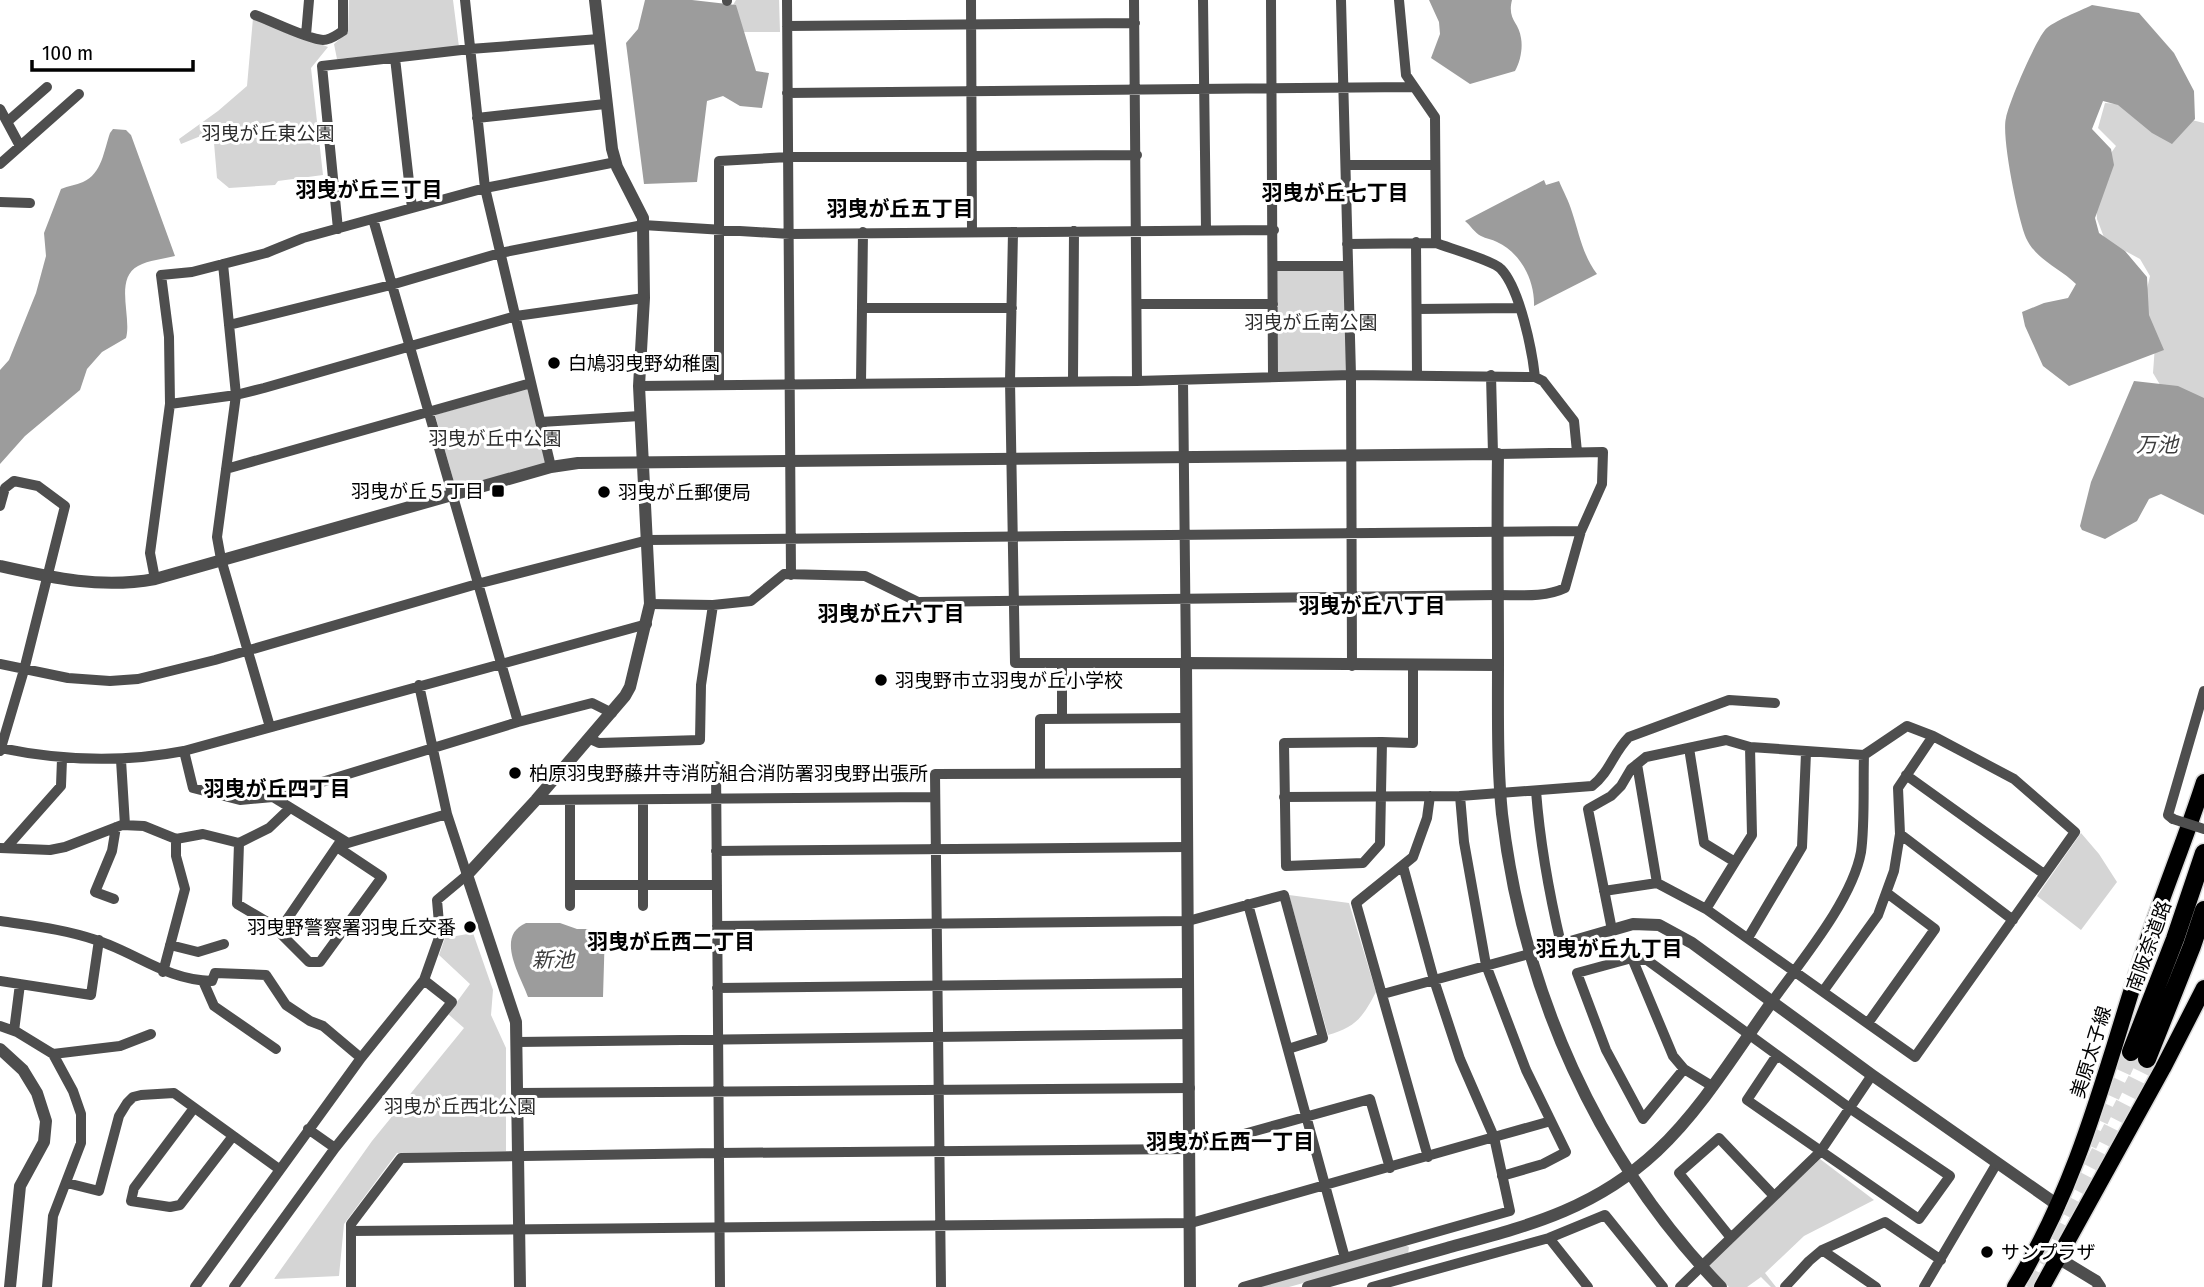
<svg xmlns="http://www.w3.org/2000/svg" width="2204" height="1287" viewBox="0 0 2204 1287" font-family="'Fira Sans Condensed','Noto Sans JP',sans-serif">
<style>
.green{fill:#d5d5d5}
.water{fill:#9c9c9c}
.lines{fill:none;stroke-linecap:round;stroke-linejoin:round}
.motorway-tunnel{stroke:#d9d9d9;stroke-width:18;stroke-dasharray:18 9;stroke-linecap:butt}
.primary-casing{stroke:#dbdbdb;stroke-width:19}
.motorway-casing{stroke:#dbdbdb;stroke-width:21}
.minor{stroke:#4e4e4e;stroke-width:10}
.tertiary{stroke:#4e4e4e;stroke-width:12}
.primary{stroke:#000;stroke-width:16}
.motorway{stroke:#000;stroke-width:18}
.minor-bridge{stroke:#4e4e4e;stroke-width:10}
.poi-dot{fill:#000;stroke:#fff;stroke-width:2.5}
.labels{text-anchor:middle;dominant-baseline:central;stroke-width:6;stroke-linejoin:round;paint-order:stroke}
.park-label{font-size:19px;fill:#2c2c2c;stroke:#fff}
.poi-label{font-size:19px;fill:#000;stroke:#fff;text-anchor:start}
.street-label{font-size:19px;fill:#000;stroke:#fff}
.neighbourhood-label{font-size:21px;font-weight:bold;fill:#000;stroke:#fff}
.water-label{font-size:21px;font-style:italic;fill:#3d3d3d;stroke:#fff}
</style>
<rect width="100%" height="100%" fill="#fff"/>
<!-- green -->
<path class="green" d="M349 0H453L459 47 337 59 334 44 348 32Z
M736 0H779L780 32H744L733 5Z
M253 18 328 47 311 68 323 175 278 181 275 185 229 188 217 178 213 131 181 144 179 139 218 111 247 86Z
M2105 103 2131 105 2204 123V413L2165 393 2153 373 2155 345 2143 306 2150 276 2140 259 2105 240 2097 219 2094 177 2116 146 2098 128Z
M1276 268H1345L1348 375 1273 377Z
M528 388 546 463 456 489 435 415Z
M2081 833 2099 854 2117 882 2081 930 2037 896Z
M1289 895 1349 903 1376 992C1363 1017 1356 1027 1328 1035Z
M473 933 493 990 491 1015 506 1048V1151L397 1153 344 1224 339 1276 274 1279 372 1141 464 1028 448 1014 470 984 439 955 445 938Z
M1820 1159 1874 1200 1804 1236 1765 1273 1776 1287H1771L1761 1277 1747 1287H1729L1708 1266Z
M1405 1245 1409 1247 1408 1254 1289 1287H1253Z"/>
<!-- water -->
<path class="water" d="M645 0H692L736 5 756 71 769 73 762 108 740 106 723 96 707 101 697 182 644 184 626 43 638 29Z
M1429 0H1512C1507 20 1519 22 1521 38 1523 49 1520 62 1515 71L1470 84 1431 58 1440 34 1439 22Z
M2092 5 2139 13 2174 53 2194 91 2195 119 2172 144 2152 133 2118 105 2103 101 2092 129 2111 149 2114 165 2095 218 2099 233 2125 251 2147 277 2149 315 2164 350 2069 386 2043 366 2025 326 2022 312 2044 303 2068 298 2076 284C2060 268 2036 260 2026 238 2018 219 2001 136 2006 118 2009 102 2035 42 2045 30 2053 21 2080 11 2092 5Z
M113 129 126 130 131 135 175 256C163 259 149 260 138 266 114 279 132 317 126 338L102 352 87 369 80 390 25 436 0 464V370L9 360 36 293 46 256 44 233 61 189C68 186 76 185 83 182 102 174 104 150 110 133Z
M1544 180 1546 185 1559 181C1563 191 1569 201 1572 212 1579 233 1583 256 1597 274L1534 306C1535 281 1521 253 1497 242 1492 239 1486 239 1481 236 1475 233 1470 225 1465 221Z
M2134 381 2178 386 2204 398V515L2161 494 2149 499 2137 521 2105 539 2082 530 2080 526 2091 482Z
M526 923H560L577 929H605L603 997H528C520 975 495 936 526 923Z"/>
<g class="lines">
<!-- motorway-tunnel -->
<path class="motorway-tunnel" d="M2088 1145 2131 1052
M2028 1287 2087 1178 2147 1059"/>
<!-- primary casing -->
<g class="primary-casing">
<path id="primary" d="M2015 1287C2081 1179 2106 1067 2145 948 2163 893 2186 838 2204 782
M2042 1287 2163 1068 2204 988"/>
</g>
<!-- motorway casing -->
<g class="motorway-casing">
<path id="motorway" d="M2131 1052 2175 939 2204 853
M2147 1059 2192 946 2204 910"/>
</g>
<!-- minor -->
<path class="minor" d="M465 0 485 188 551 467
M787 0 791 575
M971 0 972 232
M1134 0 1137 381
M1203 0 1206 230
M1271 0 1273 377
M1341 0 1351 375 1352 666
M1399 0 1406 75 1435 117 1436 243C1449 248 1494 261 1501 269 1520 289 1532 350 1535 377
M727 1V0
M255 15C272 21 307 39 323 40 331 40 336 35 343 31V0
M787 26 1135 23
M306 35 309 0
M395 58 412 208
M787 93 1413 87
M0 109 20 146
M477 118 605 104
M7 122 47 87
M0 164 79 94
M1346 165H1435
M0 202 30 203
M373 219 518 722
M338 229 322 66 470 49 599 39
M1013 232 1010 381 1015 663H1186L1183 380
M1416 242 1417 375
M1347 244 1436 243
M223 264 236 395 217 537 221 559 270 727
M1274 266H1348
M1137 304H1273
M863 308H1012
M1417 309 1519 308
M229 325 391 285 500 253 643 225 790 234 1274 230
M1491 375 1493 454
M1073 380 1074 231
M861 383 863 232
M719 384V161L788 157 1137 155
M639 386 1137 381 1351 375 1535 377 1543 381 1574 421 1577 452
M170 404 236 395 264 388 516 316 644 298
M541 422 640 416
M226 469 531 383
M0 506 5 488 14 481 38 486 65 506 24 670 0 751
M155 579 150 553 170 404 169 337 161 275 192 272 266 253 303 238 485 188 616 162
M650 604 713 605 751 601 784 574 865 576 918 602 1498 595C1520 595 1544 598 1565 588L1581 531 1602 484 1603 452 1498 454
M1062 663V719
M0 664 68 678 110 681 138 679 215 660 477 584 648 540 1581 531
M590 739 599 743 700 740 701 685 713 605
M1382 742 1380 844 1363 863 1286 866 1284 743Z
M1382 742 1413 743V665
M0 748C62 761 122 763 184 751L647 624
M1689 748 1704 843 1735 862 1706 909
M184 751 193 788 240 800 273 797 518 722 592 703 612 713
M121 760 125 825
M1637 764 1657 883
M716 766 720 1287
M1040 773V719L1186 718
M1906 775 2044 874
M1536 791C1540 843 1549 893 1561 944
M1460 796 1464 842 1486 965 1526 1070 1566 1152 1543 1164 1502 1176
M273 797 348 843 447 814
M1284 797 1460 796 1592 786C1610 772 1613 753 1629 737L1729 700 1775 703
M536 800 935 797
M643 800V906
M2173 819 2168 815 2204 691
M1900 834 2013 920
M239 843 237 904 271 924 309 962H320L382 877 337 847
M0 848 50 850 65 847 122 825 144 826 176 839 203 834 239 843 269 828 290 808
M6 848 61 786 62 759
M716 851 1187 847
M1735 862 1752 835 1750 747
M1403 866 1434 980 1460 1059 1494 1137 1551 1121
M570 885H717
M1604 891 1657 883 1706 909 1915 1057 2075 832 2014 779 1933 736 1907 726 1864 755 1750 747 1726 740 1646 757 1631 769 1621 786 1611 796 1588 809 1612 930
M114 899 95 892 112 851 116 827
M1248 904 1345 1258
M570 906V800
M0 921C33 926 64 929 96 940 137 953 166 980 212 981L215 973 266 975 286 1005 310 1021 323 1026 361 1058
M717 926 1188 921 1284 895 1323 1038 1288 1049
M279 931 340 842
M1748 938 1802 847 1806 753
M170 945 198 952 224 944
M1632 958 1577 973 1606 1050 1643 1119 1684 1069
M163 972 185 889 176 856V839
M0 981 91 995 99 940
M203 981 214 1006 276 1049
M717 988 1189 983
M1824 990 1878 915 1894 871 1900 834 1898 788 1933 736
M1383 994 1529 954
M1771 1003C1800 962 1852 901 1861 852 1865 825 1863 784 1864 755
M1868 1023 1935 929 1887 893
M0 1026 17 1032 53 1054 73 1091 81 1114V1143L53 1216 47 1287
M14 1031 20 984
M517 1042 1189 1034
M53 1054 120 1046 151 1034
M1712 1086 1684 1069 1673 1056 1632 958 1647 960 1851 1109 1950 1176 1919 1219 1747 1100 1777 1055
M518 1093 1190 1088
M194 1108 134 1188 131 1201 170 1207 180 1205 233 1136
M308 1129 335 1148
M1428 1157 1356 903 1413 857 1427 818 1430 796
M67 1183 99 1191 119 1116 127 1103 133 1097 141 1095 174 1093 279 1169
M351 1231 1191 1223 1494 1137 1510 1211 1243 1287
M1549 1238 1588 1287
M1731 1238 1679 1173 1719 1138 1774 1196
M1822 1250 1876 1287
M195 1287 361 1058 424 980 440 935 437 900 467 875 447 814 419 685
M234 1287 335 1148 452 1002 424 980
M351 1287V1224L401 1158 718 1153 1190 1149 1370 1099 1390 1168
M941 1287 935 774 1186 773
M1372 1287 1549 1238 1605 1215 1663 1287
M1680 1287 1820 1152 1872 1075
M1785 1287 1809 1261 1822 1250 1885 1222 1941 1260
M1924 1287 1997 1163"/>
<!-- tertiary -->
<path class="tertiary" d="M0 566C53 578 101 589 155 579L551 467 578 463 1498 454C1497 523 1498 592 1498 661 1498 712 1497 764 1502 814 1523 991 1597 1159 1721 1287
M1529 954 1633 924 1659 925 1692 943 1872 1075 2059 1206
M0 1049 23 1070 37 1093 46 1121 44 1142 20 1186 10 1287
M2058 1258 2096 1281 2100 1287
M520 1287 516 1022 467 875 536 800 625 696 630 687 650 604 639 386 644 298 643 225V218L617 167 612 149 595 0
M1190 1287 1186 663 1498 665
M1308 1287C1354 1274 1401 1261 1447 1248 1527 1226 1594 1210 1657 1151 1701 1110 1736 1052 1771 1003"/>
<!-- primary -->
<use href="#primary" class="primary"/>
<!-- motorway -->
<use href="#motorway" class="motorway"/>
<!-- minor-bridge -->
<path class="minor-bridge" d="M2173 819 2204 829"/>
</g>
<!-- markers -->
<g class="poi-dot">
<circle cx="554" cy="363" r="7"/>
<rect x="491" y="484" width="14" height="14" rx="3.5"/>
<circle cx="604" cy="492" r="7"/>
<circle cx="881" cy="680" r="7"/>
<circle cx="515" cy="773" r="7"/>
<circle cx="470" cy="927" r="7"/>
<circle cx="1987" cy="1252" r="7"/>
</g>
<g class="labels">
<!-- park labels -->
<g class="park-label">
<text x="268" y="133">羽曳が丘東公園</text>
<text x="1311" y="322">羽曳が丘南公園</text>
<text x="495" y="438">羽曳が丘中公園</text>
<text x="460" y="1106">羽曳が丘西北公園</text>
</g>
<!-- poi labels -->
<g class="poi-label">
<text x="568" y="363">白鳩羽曳野幼稚園</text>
<text x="484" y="491" text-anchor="end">羽曳が丘５丁目</text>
<text x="618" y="492">羽曳が丘郵便局</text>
<text x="895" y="680">羽曳野市立羽曳が丘小学校</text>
<text x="529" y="773">柏原羽曳野藤井寺消防組合消防署羽曳野出張所</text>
<text x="456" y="927" text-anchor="end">羽曳野警察署羽曳丘交番</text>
<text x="2001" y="1252">サンプラザ</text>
</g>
<!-- street labels -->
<g class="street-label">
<text transform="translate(2149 946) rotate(-70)">南阪奈道路</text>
<text transform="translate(2091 1052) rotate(-73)">美原太子線</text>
</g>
<!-- neighbourhood labels -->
<g class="neighbourhood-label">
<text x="369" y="190">羽曳が丘三丁目</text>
<text x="1335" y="193">羽曳が丘七丁目</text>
<text x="900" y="209">羽曳が丘五丁目</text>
<text x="1372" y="606">羽曳が丘八丁目</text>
<text x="891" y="614">羽曳が丘六丁目</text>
<text x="277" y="789">羽曳が丘四丁目</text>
<text x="671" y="942">羽曳が丘西二丁目</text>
<text x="1609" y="949">羽曳が丘九丁目</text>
<text x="1230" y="1142">羽曳が丘西一丁目</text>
</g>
<!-- water labels -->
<g class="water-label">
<text x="2157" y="445">万池</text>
<text x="553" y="960">新池</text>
</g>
</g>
<!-- scale -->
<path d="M32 60v10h161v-10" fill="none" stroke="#000000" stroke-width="3.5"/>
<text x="42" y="60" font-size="21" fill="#000000" stroke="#ffffff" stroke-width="5" paint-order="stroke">100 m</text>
</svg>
